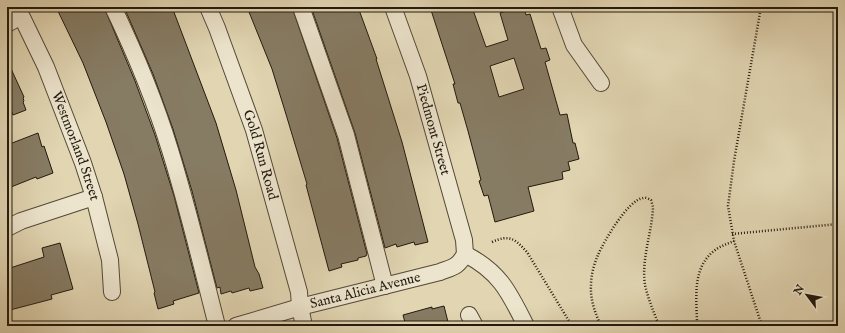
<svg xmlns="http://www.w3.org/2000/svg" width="845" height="333" viewBox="0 0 845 333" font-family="'IM FELL English',serif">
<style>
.building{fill:#867b63;stroke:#231a0e;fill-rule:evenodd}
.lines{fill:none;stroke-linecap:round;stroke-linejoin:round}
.minor-casing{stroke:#524937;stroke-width:18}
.path{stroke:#231a0e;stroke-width:2.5;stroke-dasharray:1 2;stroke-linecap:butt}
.minor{stroke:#ece4cd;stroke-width:16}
.labels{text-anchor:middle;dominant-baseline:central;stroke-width:3.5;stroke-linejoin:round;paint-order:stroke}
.street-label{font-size:14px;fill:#231a0e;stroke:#ece4cd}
</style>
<rect width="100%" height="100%" fill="#e1d5b2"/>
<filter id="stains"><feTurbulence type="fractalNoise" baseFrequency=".005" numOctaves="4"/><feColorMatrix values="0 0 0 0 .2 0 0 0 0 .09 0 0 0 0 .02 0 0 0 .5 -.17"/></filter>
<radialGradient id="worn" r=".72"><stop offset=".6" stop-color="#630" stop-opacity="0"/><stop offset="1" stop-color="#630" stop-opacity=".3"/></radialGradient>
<!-- building -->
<path class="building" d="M56 7H104L135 81 155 135 174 196 199 293 173 301 174 304 158 309 154 293 155 292 138 224 124 174 106 122 83 63Z
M124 7H172L216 123 236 190 255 267 259 274 263 288 250 291 249 288 232 293 231 291 221 294 220 287 217 288 192 191 173 129 153 74Z
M247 7H292L337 138 367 254 366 256 358 258V260L341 264 342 267 329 271 306 185 307 184 285 111 272 69Z
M311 7H358L377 59H376L402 142 428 242 415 245 414 242 397 247 396 244 385 248 355 133Z
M430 7H472L486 47 508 40 500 13 517 7H524L526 15 530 14 541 49 546 48 550 60 545 62 560 115 567 114 573 143H575L579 159 568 162 570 170 562 172 563 179 528 187 534 211 495 222 488 195 484 196 479 181 481 180 468 131 460 103H458L453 84H455ZM514 58 524 89 499 97 490 66Z
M7 60 24 97 23 98 24 101 23 102 26 110 13 115 7 100Z
M38 133 42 147 44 146 53 173 37 179 36 177 11 187 7 178V145Z
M60 243 73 289 51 295 52 299 33 304 10 310 9 307 7 308V269L44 257 42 248Z
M444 306 449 326H406L403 315 432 307V309Z"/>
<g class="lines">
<!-- minor casing -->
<g class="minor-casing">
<g id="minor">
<path id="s1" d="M17 7 46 67 83 163 94 197 110 260 112 292"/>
<path d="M113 7C135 53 155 101 170 150 188 208 202 267 217 326"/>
<path id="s2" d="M208 7 217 28 254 130 299 292 300 307 304 326"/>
<path d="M301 7 346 135 385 286"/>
<path id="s3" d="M393 7 418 76 464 240 465 254"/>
<path d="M560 7 574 45 601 83"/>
<path d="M7 24 21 16"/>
<path d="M7 228 21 221 94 197"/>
<path d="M465 254C500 272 509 292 526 326"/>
<path d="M469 315 475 326"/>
<path id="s4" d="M236 326 300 307 440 272C453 267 458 267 465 254"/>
</g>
</g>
<!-- path -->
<path class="path" d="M761 7 734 161 728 206 734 241 762 326
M732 234 838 224
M492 242C510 234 515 239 527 252L572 326
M601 326C595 313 590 299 591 285 591 275 594 264 598 255 604 241 628 200 643 198 646 197 649 199 651 200L653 207C652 233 641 259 645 285 648 299 654 312 659 326
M697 326C697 300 691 269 714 251 720 246 727 244 734 241"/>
<!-- minor -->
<use href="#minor" class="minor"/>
</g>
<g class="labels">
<!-- street labels -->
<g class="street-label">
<text stroke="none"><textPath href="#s3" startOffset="129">Piedmont Street</textPath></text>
<text stroke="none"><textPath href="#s1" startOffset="151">Westmorland Street</textPath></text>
<text stroke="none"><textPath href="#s2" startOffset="157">Gold Run Road</textPath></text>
<text stroke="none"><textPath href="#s4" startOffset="134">Santa Alicia Avenue</textPath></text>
</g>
</g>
<!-- margin -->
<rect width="845" height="333" fill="none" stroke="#e1d5b2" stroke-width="24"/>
<rect x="8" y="8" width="829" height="317" fill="none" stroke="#231a0e" stroke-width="2"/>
<rect x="12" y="12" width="821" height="309" fill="none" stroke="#231a0e"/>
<!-- north arrow -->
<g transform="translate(807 295) rotate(302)" stroke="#ece4cd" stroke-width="3" paint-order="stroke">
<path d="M0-3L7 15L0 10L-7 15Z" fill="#231a0e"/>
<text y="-6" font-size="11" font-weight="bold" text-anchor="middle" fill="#231a0e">N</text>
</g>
<rect width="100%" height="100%" filter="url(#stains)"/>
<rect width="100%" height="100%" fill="url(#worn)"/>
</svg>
